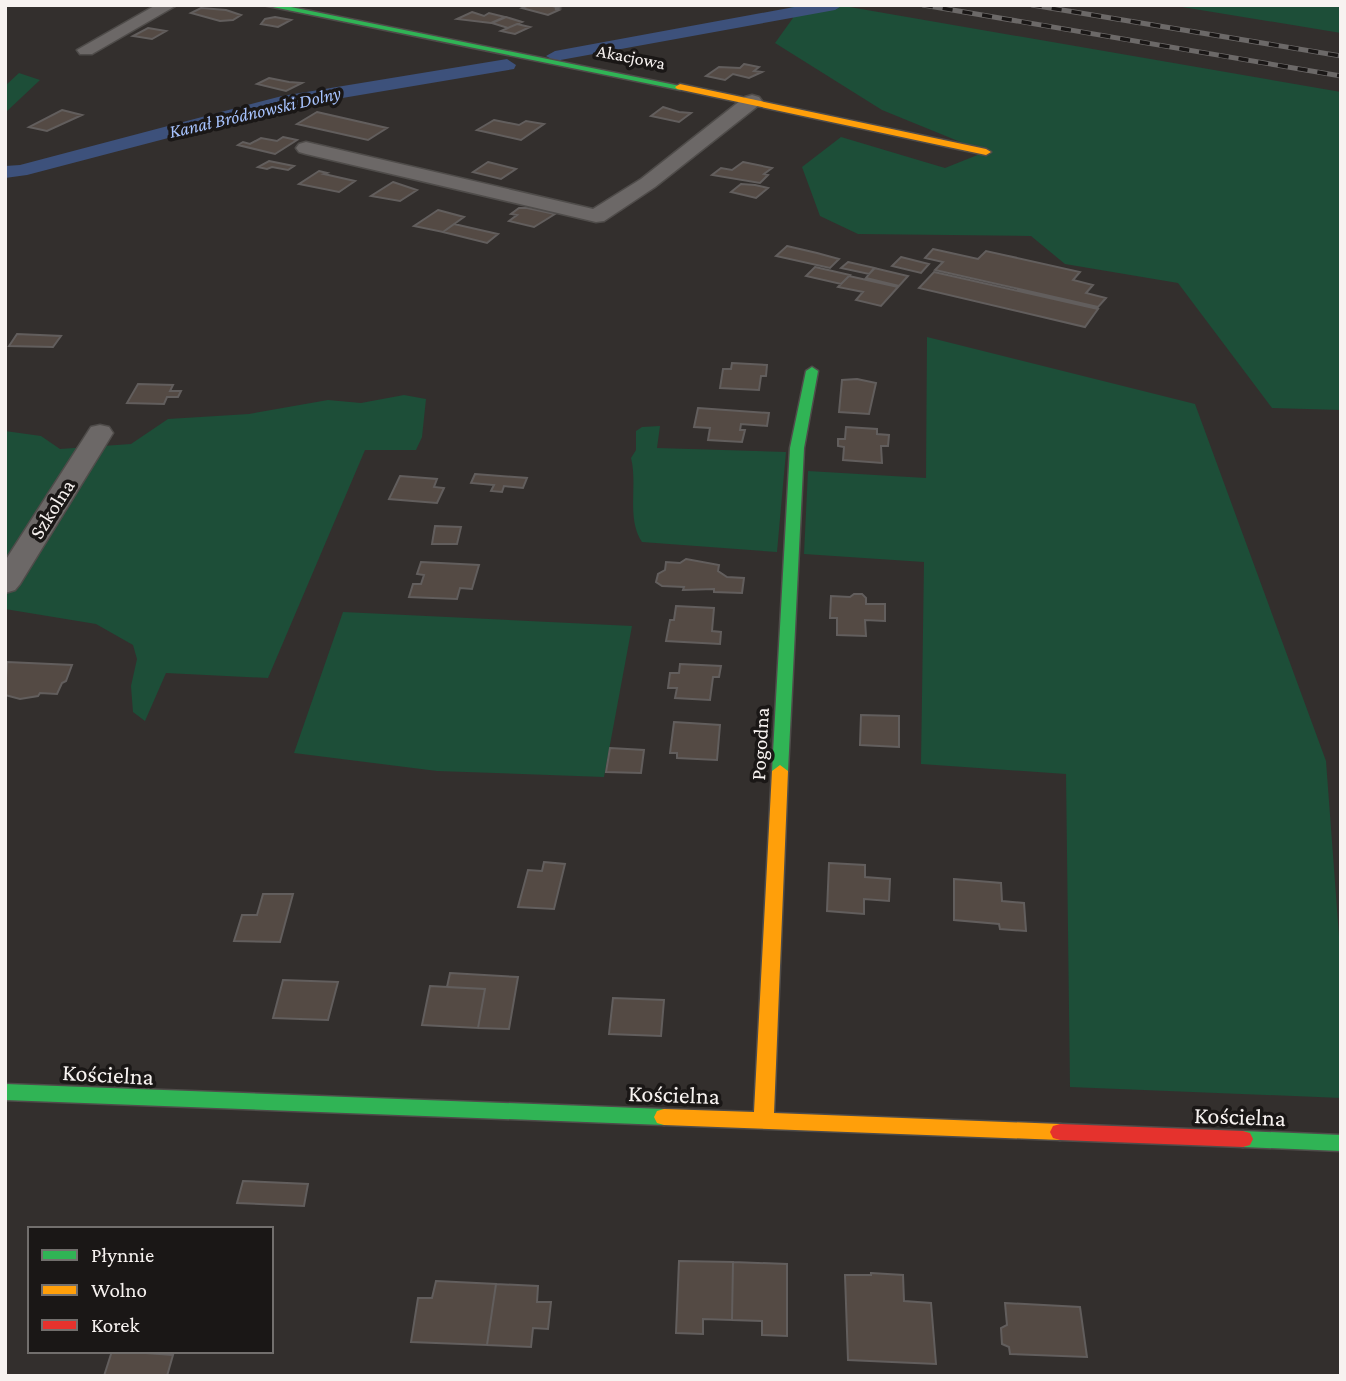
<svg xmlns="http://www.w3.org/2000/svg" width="1346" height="1381" viewBox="0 0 1346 1381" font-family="'Crimson Pro',serif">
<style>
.green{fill:#1d4e38}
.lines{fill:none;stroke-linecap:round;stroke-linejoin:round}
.canal{fill:#3d517b;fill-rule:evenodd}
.building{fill:#544a44;stroke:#625e5d;stroke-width:2}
.street-casing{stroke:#4f4c4a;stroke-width:3}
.fast-casing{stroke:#4f4c4a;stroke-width:3}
.slow-casing{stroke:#4f4c4a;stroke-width:3}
.jam-casing{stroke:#4f4c4a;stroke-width:3}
.street{fill:#6c6867;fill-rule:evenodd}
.fast{fill:#30b455;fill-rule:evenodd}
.slow{fill:#ff9f0a;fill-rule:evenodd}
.jam{fill:#e5322d;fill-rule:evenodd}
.rail-casing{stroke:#6c6968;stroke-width:5}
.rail{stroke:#1a1716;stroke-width:3.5;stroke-dasharray:10;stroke-linecap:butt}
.labels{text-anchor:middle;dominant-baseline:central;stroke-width:7;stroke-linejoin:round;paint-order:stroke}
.far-street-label{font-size:18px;fill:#f7f2f0;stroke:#1a1716}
.far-water-label{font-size:19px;font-style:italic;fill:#a6c2fd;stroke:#1a1716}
.street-label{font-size:21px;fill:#f7f2f0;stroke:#1a1716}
.near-street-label{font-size:24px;fill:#f7f2f0;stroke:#1a1716}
</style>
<rect width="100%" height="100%" fill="#332f2d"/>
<!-- green -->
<path class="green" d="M799 5H838L1341 92V410L1272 408 1178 283 1065 264 1031 236 858 234 820 216 802 167 841 137 945 168 985 152 882 110 775 43 793 18 789 8Z
M1170 5H1341V33Z
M19 73 40 80 5 113V86Z
M927 337 1195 404 1326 761 1341 963V1098L1070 1087 1066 774 921 764 924 562 804 554 808 471 926 478Z
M404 395 426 399 422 437 416 450H365L268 678 166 673 145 721 133 712 131 686 137 659 133 645 96 624 5 609V431L41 436 60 449 131 444 168 419 249 414 328 400 361 403Z
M660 426 657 448 786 452 777 552 642 542C626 518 638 485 631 458L636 450V431L642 427Z
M343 612 632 626 604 777 437 771 294 753Z"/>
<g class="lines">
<!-- canal -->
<path class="canal" d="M805 5H843L835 10 555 61 546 56 555 51Z
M507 59 516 65 514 69 283 108 27 175 5 178V166L20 165 282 96Z"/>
</g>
<!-- building -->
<path class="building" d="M529 5H549L559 8 555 9 559 10 548 15 522 8Z
M201 8 226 10 241 15 233 20 220 21 191 13Z
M472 12 484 16 489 13 505 17 491 23 457 19Z
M275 17 291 20 278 27 261 24 265 19Z
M506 17 522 22 508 28 492 23Z
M517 24 530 27 515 34 501 31Z
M148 28 166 31 152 39 133 36Z
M744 64 759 67 754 71 762 72 749 78 733 74 725 80 706 76 719 67 740 68Z
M269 78 289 82 302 83 286 91 257 84Z
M663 107 679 112 691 113 679 122 651 116Z
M62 110 82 115 47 131 29 127Z
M317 112 387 128 368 140 297 124Z
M494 120 519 125 526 121 544 124 521 140 477 130Z
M283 137 297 140 275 154 238 145 243 142 250 144 261 138 277 141Z
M269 161 294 166 288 170 272 167 267 169 258 167Z
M488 162 516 169 501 179 473 172Z
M743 162 772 168 764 174 768 175 760 183 712 175 721 168 732 170Z
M319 171 327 173 324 174 355 181 339 192 299 184Z
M393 182 417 190 400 201 371 196Z
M741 184 755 185 768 188 756 198 731 192Z
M519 208H527L555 214 534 227 509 221 517 215 511 214Z
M438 210 464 217 443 232 414 226Z
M454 224 498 234 487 243 443 232Z
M787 246 817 253 839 259 830 268 776 256Z
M933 249 978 259 986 251 1080 272 1073 280 1093 285 1086 293 1106 298 1098 307 935 270 943 262 925 258Z
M901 257 929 264 921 273 892 266Z
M848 262 875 268 869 274 841 268Z
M815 267 850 275 841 284 806 276Z
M874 268 908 276 899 286 866 278Z
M934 272 1098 309 1085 327 919 288Z
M849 276 898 287 881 306 856 300 863 292 838 287Z
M17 334 61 336 53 347 9 346Z
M732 363 767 365 766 376H761L759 390 720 388 723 369H731Z
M857 379 876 383 869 414 839 412 842 380Z
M138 384 173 385 170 391H181L178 397H167L164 404 127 403Z
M698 408 769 413 767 426 741 424 740 430H745L742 442 708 440 710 428 694 427Z
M846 427 877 429V434L889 435 888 446H881L882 463 843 460 844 447 838 446V439H845Z
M475 474 527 478 523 488 504 486 502 492 491 491 494 485 471 483Z
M400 476 437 479 434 487 444 488 437 503 389 499Z
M435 526 461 527 457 544H432Z
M686 559 719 565 718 571 727 577 744 578 742 593 714 592V589L683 590 684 587 662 586 656 582 658 574 665 570 666 562 680 563Z
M421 562 479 565 472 589 460 588 457 599 409 597 413 584H421L424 575 417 574Z
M854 594H862L866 598V604H885V621L865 620 866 636 837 635V618H830L831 596 850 597Z
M676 606 714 608 712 631 721 632 720 644 666 641 670 620H674Z
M7 662 72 665 66 681 62 683 57 694 40 693 38 696 20 699 5 695Z
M680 664 721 666 719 677H713L710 700 675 698 677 688H668L670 673H679Z
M861 715 899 716V747L860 745Z
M674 722 720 725 717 760 677 758V753H670Z
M610 748 644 750 641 773 606 772Z
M544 862 565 864 554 909 518 907 528 870 542 871Z
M829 863 865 865V877L890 879 889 901 864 899V914L827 911Z
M954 879 1001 883 1002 901 1024 903 1026 931 1000 929 999 924 954 920Z
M263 894H293L280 942 234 941 242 915H257Z
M450 973 518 977 509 1029 478 1028 485 989 447 987Z
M283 980 338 982 328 1020 273 1018Z
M430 986 485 989 478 1028 422 1025Z
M613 998 664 1000 661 1036 609 1034Z
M243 1181 308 1184 304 1206 237 1203Z
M679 1261 733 1262 732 1320 703 1319V1334L676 1333Z
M733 1262 787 1264V1336L762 1335V1321L732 1320Z
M871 1273 903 1275 904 1301 931 1303 936 1364 848 1360 845 1275H871Z
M436 1281 496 1284 487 1345 411 1342 418 1298H432Z
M496 1284 538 1286 537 1302H551L548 1329 533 1328 531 1347 487 1345Z
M1005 1303 1080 1307 1087 1357 1010 1354 1009 1347 1002 1344 1001 1328 1007 1325Z
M112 1351H118L173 1355 167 1376H104Z"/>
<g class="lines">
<!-- street casing -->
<g class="street-casing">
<path id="street" d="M156 5H177L92 54H80L77 50Z
M752 95 759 97 762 101 759 105 655 187 604 221 596 222 306 154 299 152 296 148 299 144 306 142 593 209 641 179 745 97Z
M100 425 109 427 113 433 20 584 15 590 5 593V561L91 427Z"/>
</g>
<!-- fast casing -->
<g class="fast-casing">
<path id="fast" d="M263 5H281L685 87 680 90Z
M812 367 818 371 804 448 788 771 780 777 772 771 790 448 806 371Z
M5 1084 664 1109 671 1111 674 1117 671 1123 664 1125 5 1100Z
M1243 1131 1341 1135V1151L1243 1147 1236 1145 1233 1139 1236 1133Z"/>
</g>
<!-- slow casing -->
<g class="slow-casing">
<path id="slow" d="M680 84 986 149 991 152 986 155 677 89 675 87Z
M780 765 788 771 774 1113 1060 1124 1067 1126 1070 1132 1067 1138 1060 1140 664 1125 657 1123 654 1117 657 1111 664 1109 754 1112 772 771Z"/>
</g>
<!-- jam casing -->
<g class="jam-casing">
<path id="jam" d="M1060 1124 1243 1131 1250 1133 1253 1139 1250 1145 1243 1147 1060 1140 1053 1138 1050 1132 1053 1126Z"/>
</g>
<!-- street -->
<use href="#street" class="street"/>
<!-- fast -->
<use href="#fast" class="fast"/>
<!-- slow -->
<use href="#slow" class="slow"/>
<!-- jam -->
<use href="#jam" class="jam"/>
<!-- rail casing -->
<g class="rail-casing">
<path id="rail" d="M923 5 1341 76
M1032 5 1341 56"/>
</g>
<!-- rail -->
<use href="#rail" class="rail"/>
</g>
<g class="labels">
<!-- far-street labels -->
<g class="far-street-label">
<text transform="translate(631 57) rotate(11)">Akacjowa</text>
</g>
<!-- far-water labels -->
<g class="far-water-label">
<text transform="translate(255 112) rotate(-13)">Kanał Bródnowski Dolny</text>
</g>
<!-- street labels -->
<g class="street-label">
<text transform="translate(52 509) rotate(-58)">Szkolna</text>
<text transform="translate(760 744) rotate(-87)">Pogodna</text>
</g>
<!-- near-street labels -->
<g class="near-street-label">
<text transform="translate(108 1074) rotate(3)">Kościelna</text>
<text transform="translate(674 1094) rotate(2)">Kościelna</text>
<text transform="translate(1240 1116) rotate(2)">Kościelna</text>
</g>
</g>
<!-- border -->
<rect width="1346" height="1381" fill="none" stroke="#f7f2f0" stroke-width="14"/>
<!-- legend -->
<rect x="28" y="1227" width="245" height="126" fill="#1a1716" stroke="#726f6d" stroke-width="2"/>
<rect x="42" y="1250" width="35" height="10" fill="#30b455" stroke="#726f6d" stroke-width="2"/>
<text x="91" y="1262" font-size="21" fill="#f7f2f0">Płynnie</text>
<rect x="42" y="1285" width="35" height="10" fill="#ff9f0a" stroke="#726f6d" stroke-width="2"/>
<text x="91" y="1297" font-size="21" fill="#f7f2f0">Wolno</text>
<rect x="42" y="1320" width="35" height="10" fill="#e5322d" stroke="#726f6d" stroke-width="2"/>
<text x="91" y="1332" font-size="21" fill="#f7f2f0">Korek</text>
</svg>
